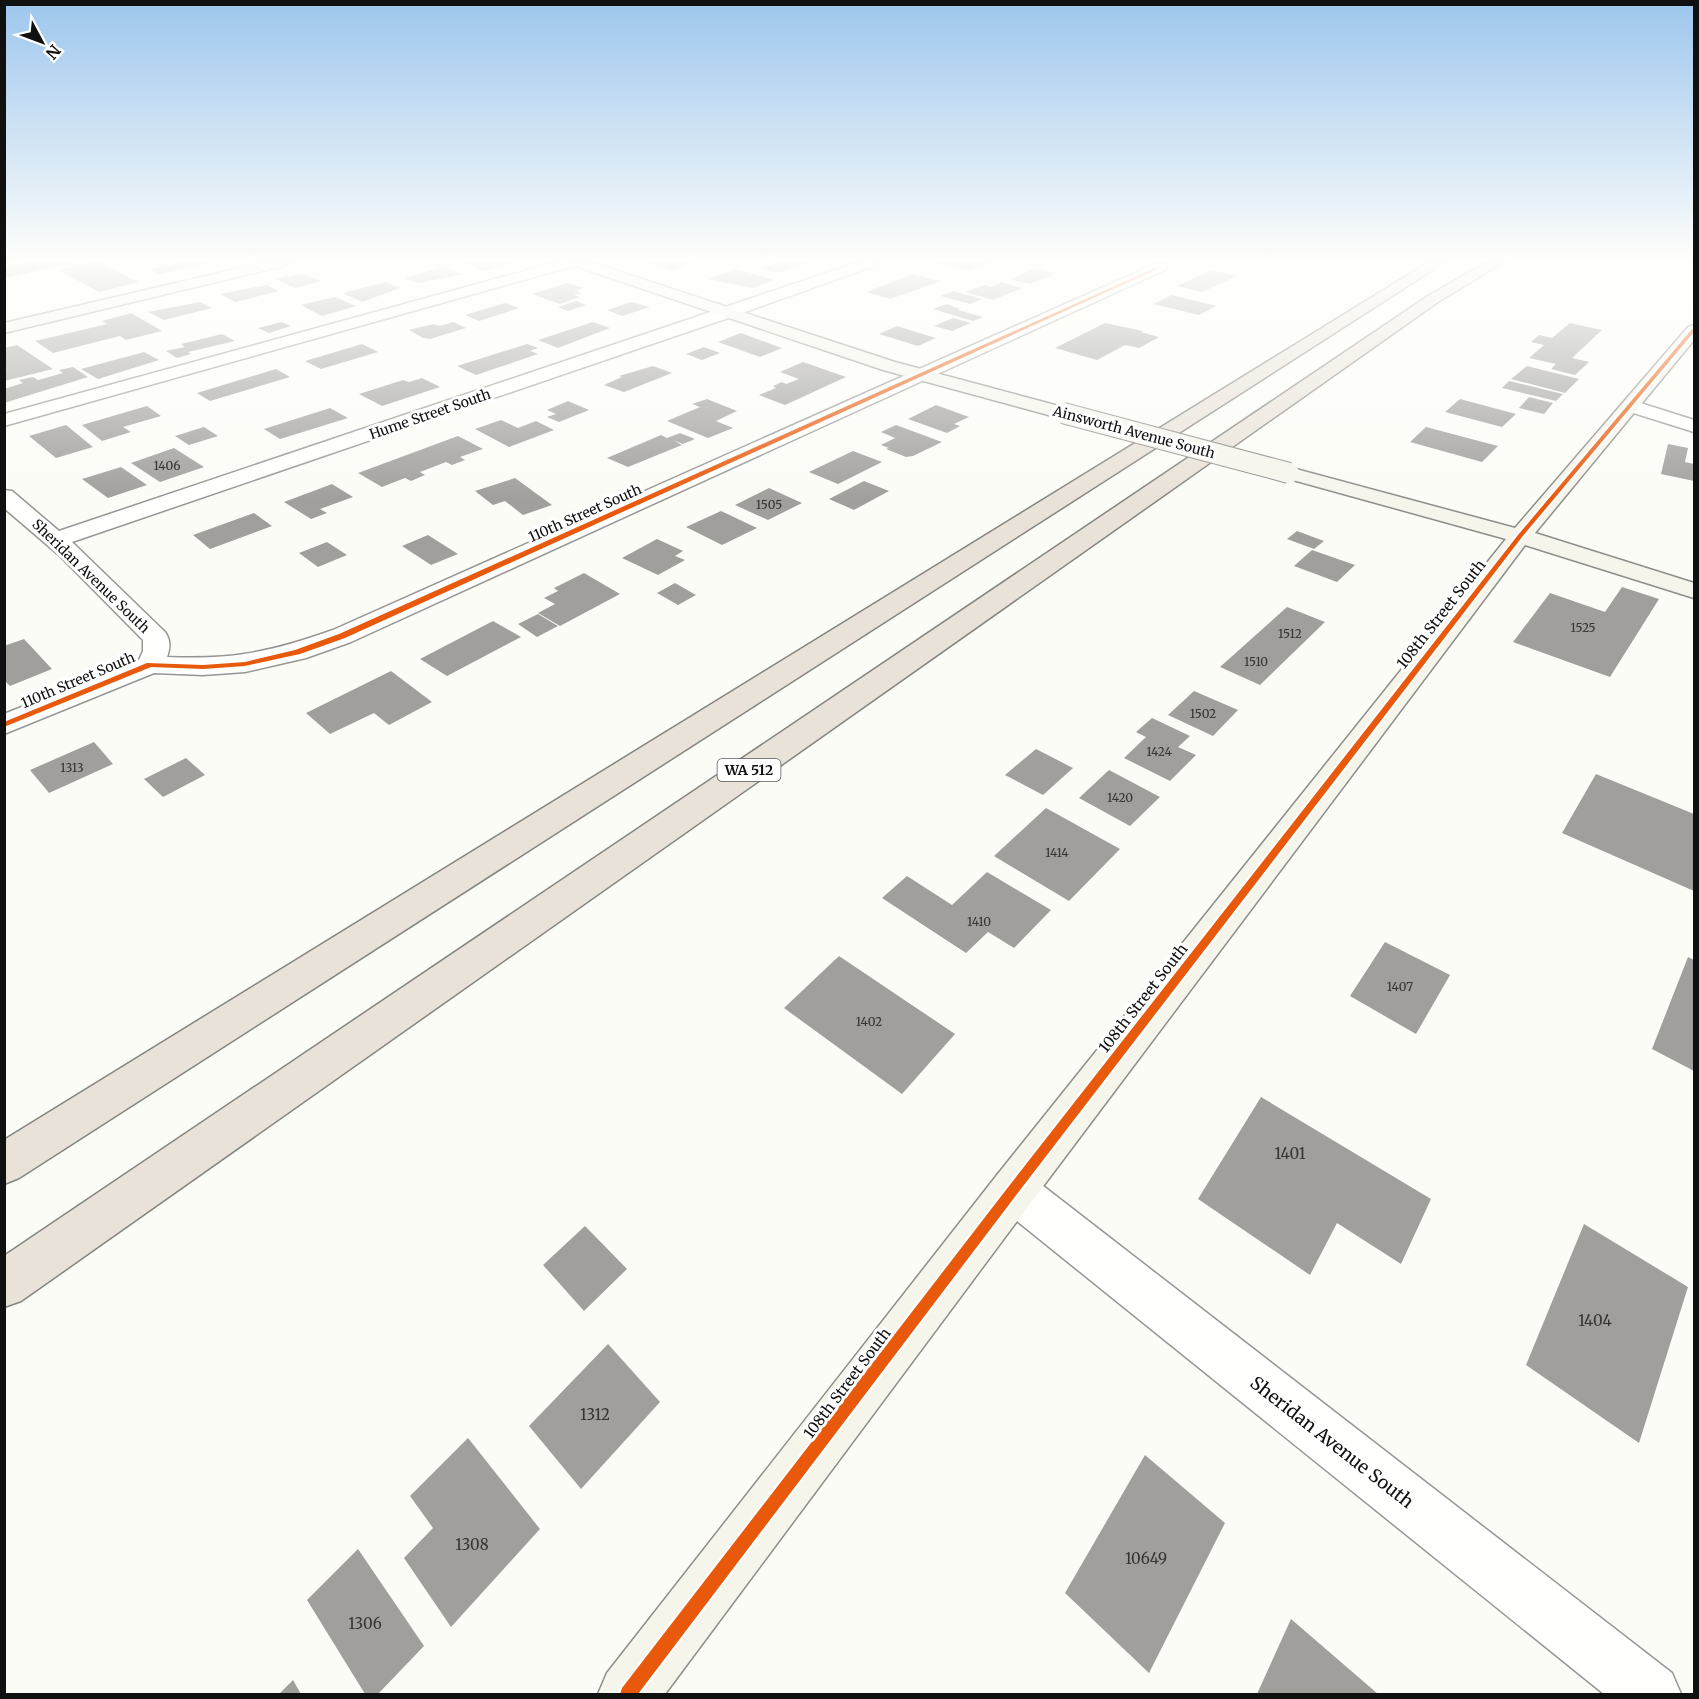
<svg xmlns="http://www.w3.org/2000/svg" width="1699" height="1699" viewBox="0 0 1699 1699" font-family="Merriweather,serif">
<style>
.building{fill:#a09f9c}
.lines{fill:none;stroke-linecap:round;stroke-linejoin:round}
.street-casing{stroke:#969694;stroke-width:3}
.secondary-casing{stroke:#8d8d8b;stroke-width:3}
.highway-casing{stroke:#848481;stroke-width:3}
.street{fill:#fffffe;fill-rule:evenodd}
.secondary{fill:#f5f5ec;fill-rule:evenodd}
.highway{fill:#e9e2d8;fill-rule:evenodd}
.secondary-bridge-casing{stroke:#8d8d8b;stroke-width:22;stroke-linecap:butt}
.secondary-bridge{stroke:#f5f5ec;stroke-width:20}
.cycleway-casing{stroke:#fff;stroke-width:4}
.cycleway{fill:#e8590c;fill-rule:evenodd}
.labels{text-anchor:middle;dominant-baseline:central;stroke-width:6;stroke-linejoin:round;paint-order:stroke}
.number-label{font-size:12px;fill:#343433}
.far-street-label{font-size:14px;fill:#101010;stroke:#fff}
.shield{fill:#fff;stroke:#585858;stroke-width:1.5}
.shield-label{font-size:14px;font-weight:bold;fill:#101010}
.street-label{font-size:15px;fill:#101010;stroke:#fff}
.near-number-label{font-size:15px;fill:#343433}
.near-street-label{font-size:18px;fill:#101010;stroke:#fff}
</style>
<rect width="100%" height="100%" fill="#fcfcf7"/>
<!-- building -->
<path class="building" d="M29 262H74V263L4 278V267Z
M98 262 139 282 99 292 58 270Z
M182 262 210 263 159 274 149 269Z
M460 262H507L512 263 484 271Z
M645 262H692L672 271Z
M778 262H810L777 273 759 268Z
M934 262H991L969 271Z
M443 267 464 274 419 283 404 278Z
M1036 268 1057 273 1030 284 1010 279Z
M736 269 774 280 752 288 708 279Z
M1212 270 1237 276 1202 292 1177 286Z
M298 274 308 275 322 281 295 288 276 279Z
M912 274 941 281 890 299 867 292Z
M386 282 400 288 362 302 343 293Z
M1001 282 1022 288 993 300 965 292 984 285 991 287Z
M567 283 584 288 576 291 582 293 574 295 580 297 560 304 532 294Z
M267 285 279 291 235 302 220 294Z
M953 291 982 299 970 304 941 296Z
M1172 295 1216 306 1199 315 1154 304Z
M335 297 356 306 322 316 301 305Z
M576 301 586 305 568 311 558 307Z
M200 302 212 308 164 320 148 312Z
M631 302 650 307 622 316 607 310Z
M505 303 519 308 479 321 465 315Z
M947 304 960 309 958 310 983 317 973 321 933 309Z
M131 313 162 331 126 340 120 336 53 353 35 341 107 324 102 321Z
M953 318 971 323 952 331 934 326Z
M282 322 291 326 269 333 258 328Z
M453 322 466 328 430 339 423 338 409 330 433 324 440 326Z
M593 322 610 328 558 348 538 340Z
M1105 323 1143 331 1141 332 1159 337 1139 348 1125 345 1097 360 1055 348Z
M1570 323 1602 330 1572 358 1589 362 1575 375 1551 369 1556 364 1529 358 1544 345 1531 342 1539 335 1552 338Z
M897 326 936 338 918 346 879 334Z
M741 333 782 348 760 357 718 342Z
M222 334 235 341 188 352 191 354 177 358 166 351 185 347 181 344Z
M362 344 378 352 321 369 305 361Z
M527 344 538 348 530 351 538 354 476 375 457 366Z
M17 345 53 369 4 381V371L7 370 4 369V348Z
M704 347 720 353 702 360 686 354Z
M144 352 159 360 98 379 81 369Z
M803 362 846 377 785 405 759 395 776 388 773 386 782 382 786 384 799 379 780 372Z
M653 366 672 373 624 392 604 385 622 377 619 376Z
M1527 366 1579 379 1565 393 1511 379Z
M73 367 88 377 4 403V389L23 383 19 380 33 377 38 380 63 373 59 370Z
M276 369 290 377 210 401 197 393Z
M422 378 440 387 382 406 359 394 403 380 409 382Z
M1509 381 1563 394 1556 401 1502 388Z
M1529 397 1553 403 1544 414 1519 408Z
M707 399 737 411 716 421 733 428 708 438 667 421 700 407 692 404Z
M1460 399 1516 414 1502 427 1445 412Z
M568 401 589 410 559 422 547 417 556 414 547 410Z
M936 405 969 417 954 424 960 426 947 433 908 419Z
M147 406 161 416 123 427 131 432 102 441 82 425Z
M330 408 348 418 280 439 264 429Z
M501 420 518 428 536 421 554 430 509 447 475 429Z
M66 425 93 447 56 458 29 436Z
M896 425 942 442 913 456 906 457 886 449 889 448 881 445 895 438 881 432Z
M204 427 218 436 189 445 175 436Z
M1426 427 1498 446 1482 462 1410 442Z
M680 433 695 439 683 444 673 440 682 445 628 467 607 458 661 435 667 438Z
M458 436 483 449 460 457 465 460 452 465 446 462 420 472 425 475 411 481 405 478 382 487 358 473Z
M1668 444 1688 448 1685 462 1694 464V481L1661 474Z
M174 448 204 467 160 482 131 463Z
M853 451 882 462 838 484 809 472Z
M121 467 147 485 108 498 82 479Z
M515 478 552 505 523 515 505 501 493 505 475 491Z
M864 481 889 491 854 510 829 499Z
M332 484 353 497 320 509 327 513 311 519 284 502Z
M769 488 802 503 768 520 735 505Z
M721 511 757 528 722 545 686 527Z
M254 513 272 526 210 549 193 535Z
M1297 531 1324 541 1314 549 1287 539Z
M428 535 458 554 431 565 402 546Z
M657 539 683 551 675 556 685 560 658 575 622 558Z
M327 542 347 555 318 567 299 553Z
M1312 550 1355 565 1337 582 1294 566Z
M584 573 620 594 560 626 538 613 555 604 544 598 558 591 554 588Z
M675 583 696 595 678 605 657 593Z
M1622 587 1659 599 1610 677 1513 642 1550 593 1605 612Z
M1287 607 1325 622 1260 685 1220 667Z
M538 614 558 626 537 637 518 624Z
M493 621 521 637 447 676 420 659Z
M24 639 52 669 10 686 4 680V646Z
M391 671 432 702 389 725 374 713 330 734 306 713Z
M1194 691 1238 710 1213 736 1168 715Z
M1152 718 1190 736 1178 747 1196 755 1170 781 1124 758 1146 737 1136 732Z
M94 742 113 764 49 793 30 770Z
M1036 749 1073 768 1043 795 1005 775Z
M186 758 205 775 163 797 144 779Z
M1109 770 1160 797 1130 826 1079 798Z
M1596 774 1694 814V891L1562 833Z
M1046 808 1120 849 1069 901 994 856Z
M987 872 1051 910 1014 948 988 932 966 953 882 898 907 876 952 905Z
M1385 942 1450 975 1416 1034 1350 996Z
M839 956 955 1034 902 1094 784 1008Z
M1688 957 1694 960V1071L1652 1049Z
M1261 1097 1431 1199 1401 1264 1337 1223 1310 1275 1198 1199Z
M1584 1224 1688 1287 1639 1443 1526 1365Z
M585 1226 627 1269 584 1311 543 1265Z
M608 1344 660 1402 581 1489 529 1426Z
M468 1438 540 1529 451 1627 404 1558 433 1528 410 1496Z
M1145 1455 1225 1523 1149 1673 1065 1593Z
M358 1549 424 1646 378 1694H365L307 1600Z
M1291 1619 1378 1694H1257Z
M293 1680 301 1694H279Z"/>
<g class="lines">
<!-- street casing -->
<g class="street-casing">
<path id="street" d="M557 262H579L577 265 4 426V414Z
M859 262H879L877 265 734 316 72 542 165 632C171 640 170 649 167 657 232 660 271 652 333 630L1155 264H1165L1167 267 1165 270 351 642 306 658 245 672 203 675 154 673 4 734V714L139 660 143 651V640L59 555 4 508V490L12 491 59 531Z
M1631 400 1694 420V432L1624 410 1622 406 1624 402Z
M1013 1169 1029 1175 1672 1673 1681 1694H1604L997 1205 991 1190 997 1175Z"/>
</g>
<!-- secondary casing -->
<g class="secondary-casing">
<path id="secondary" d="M266 262H290L283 266 4 333V323Z
M570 262H590L895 362 1070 409 1073 413 1070 417 1063 419 883 370 572 265Z
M1694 325V340L1535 533 1694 583V598L1525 545 1029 1205 665 1694H598L607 1673 997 1175 1506 539 1282 477 1279 473 1282 469 1289 467 1296 469 1515 528 1688 327Z"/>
</g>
<!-- highway casing -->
<g class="highway-casing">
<path id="highway" d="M1429 262H1445L19 1178 4 1184V1140Z
M1487 262H1504L1438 302 21 1301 4 1307V1256L1428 296Z"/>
</g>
<!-- street -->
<use href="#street" class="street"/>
<!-- secondary -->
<use href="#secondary" class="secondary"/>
<!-- highway -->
<use href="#highway" class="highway"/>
<!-- secondary-bridge casing -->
<g class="secondary-bridge-casing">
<path id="secondary-bridge" d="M1063 413 1289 473"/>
</g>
<!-- secondary-bridge -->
<use href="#secondary-bridge" class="secondary-bridge"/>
<!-- cycleway casing -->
<g class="cycleway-casing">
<path id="cycleway" d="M1159 266 1162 267 345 638 300 654 245 666 203 669 151 667 4 727V722L147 663 203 665 245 662 295 650 339 634Z
M1692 329H1694V332L1522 537 1017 1194 638 1694H620L622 1688 1009 1186 1518 535Z"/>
</g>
<!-- cycleway -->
<use href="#cycleway" class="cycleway"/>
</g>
<!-- sky -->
<linearGradient id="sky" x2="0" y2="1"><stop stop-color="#9dc6ed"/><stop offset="0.52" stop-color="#fefefb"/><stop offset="1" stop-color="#fefefb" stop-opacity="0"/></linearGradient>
<rect width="1699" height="500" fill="url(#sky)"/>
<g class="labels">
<!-- number labels -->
<g class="number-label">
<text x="167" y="465">1406</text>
<text x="769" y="504">1505</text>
<text x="1583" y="627">1525</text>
<text x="1290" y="633">1512</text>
<text x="1256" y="661">1510</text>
<text x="1203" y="713">1502</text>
<text x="1159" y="751">1424</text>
<text x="72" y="767">1313</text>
<text x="1120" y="797">1420</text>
<text x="1057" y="852">1414</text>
<text x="979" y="921">1410</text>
<text x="1400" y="986">1407</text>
<text x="869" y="1021">1402</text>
</g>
<!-- far-street labels -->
<g class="far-street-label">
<text transform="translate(430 414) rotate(-19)">Hume Street South</text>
<text transform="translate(1134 432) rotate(15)">Ainsworth Avenue South</text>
<text transform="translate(585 513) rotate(-24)">110th Street South</text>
<text transform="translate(91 576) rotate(44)">Sheridan Avenue South</text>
<text transform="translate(78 680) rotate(-23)">110th Street South</text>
</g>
<!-- shield labels -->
<rect class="shield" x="717.5" y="759" width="63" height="22" rx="4.5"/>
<g class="shield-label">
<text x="749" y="770">WA 512</text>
</g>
<!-- street labels -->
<g class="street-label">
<text transform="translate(1441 614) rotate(-52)">108th Street South</text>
<text transform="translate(1143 998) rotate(-52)">108th Street South</text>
<text transform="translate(847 1383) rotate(-53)">108th Street South</text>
</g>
<!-- near-number labels -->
<g class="near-number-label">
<text x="1290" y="1153">1401</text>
<text x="1595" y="1320">1404</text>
<text x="595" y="1414">1312</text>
<text x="472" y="1544">1308</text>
<text x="1146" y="1558">10649</text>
<text x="365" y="1623">1306</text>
</g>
<!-- near-street labels -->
<g class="near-street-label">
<text transform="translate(1332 1442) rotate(38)">Sheridan Avenue South</text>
</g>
</g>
<!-- border -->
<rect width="1699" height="1699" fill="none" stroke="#101010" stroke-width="12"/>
<!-- north arrow -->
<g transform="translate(42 42) rotate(131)" stroke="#ffffff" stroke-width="4.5" paint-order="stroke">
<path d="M0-4.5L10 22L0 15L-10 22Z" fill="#101010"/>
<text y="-9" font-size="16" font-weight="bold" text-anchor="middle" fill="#101010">N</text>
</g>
</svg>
